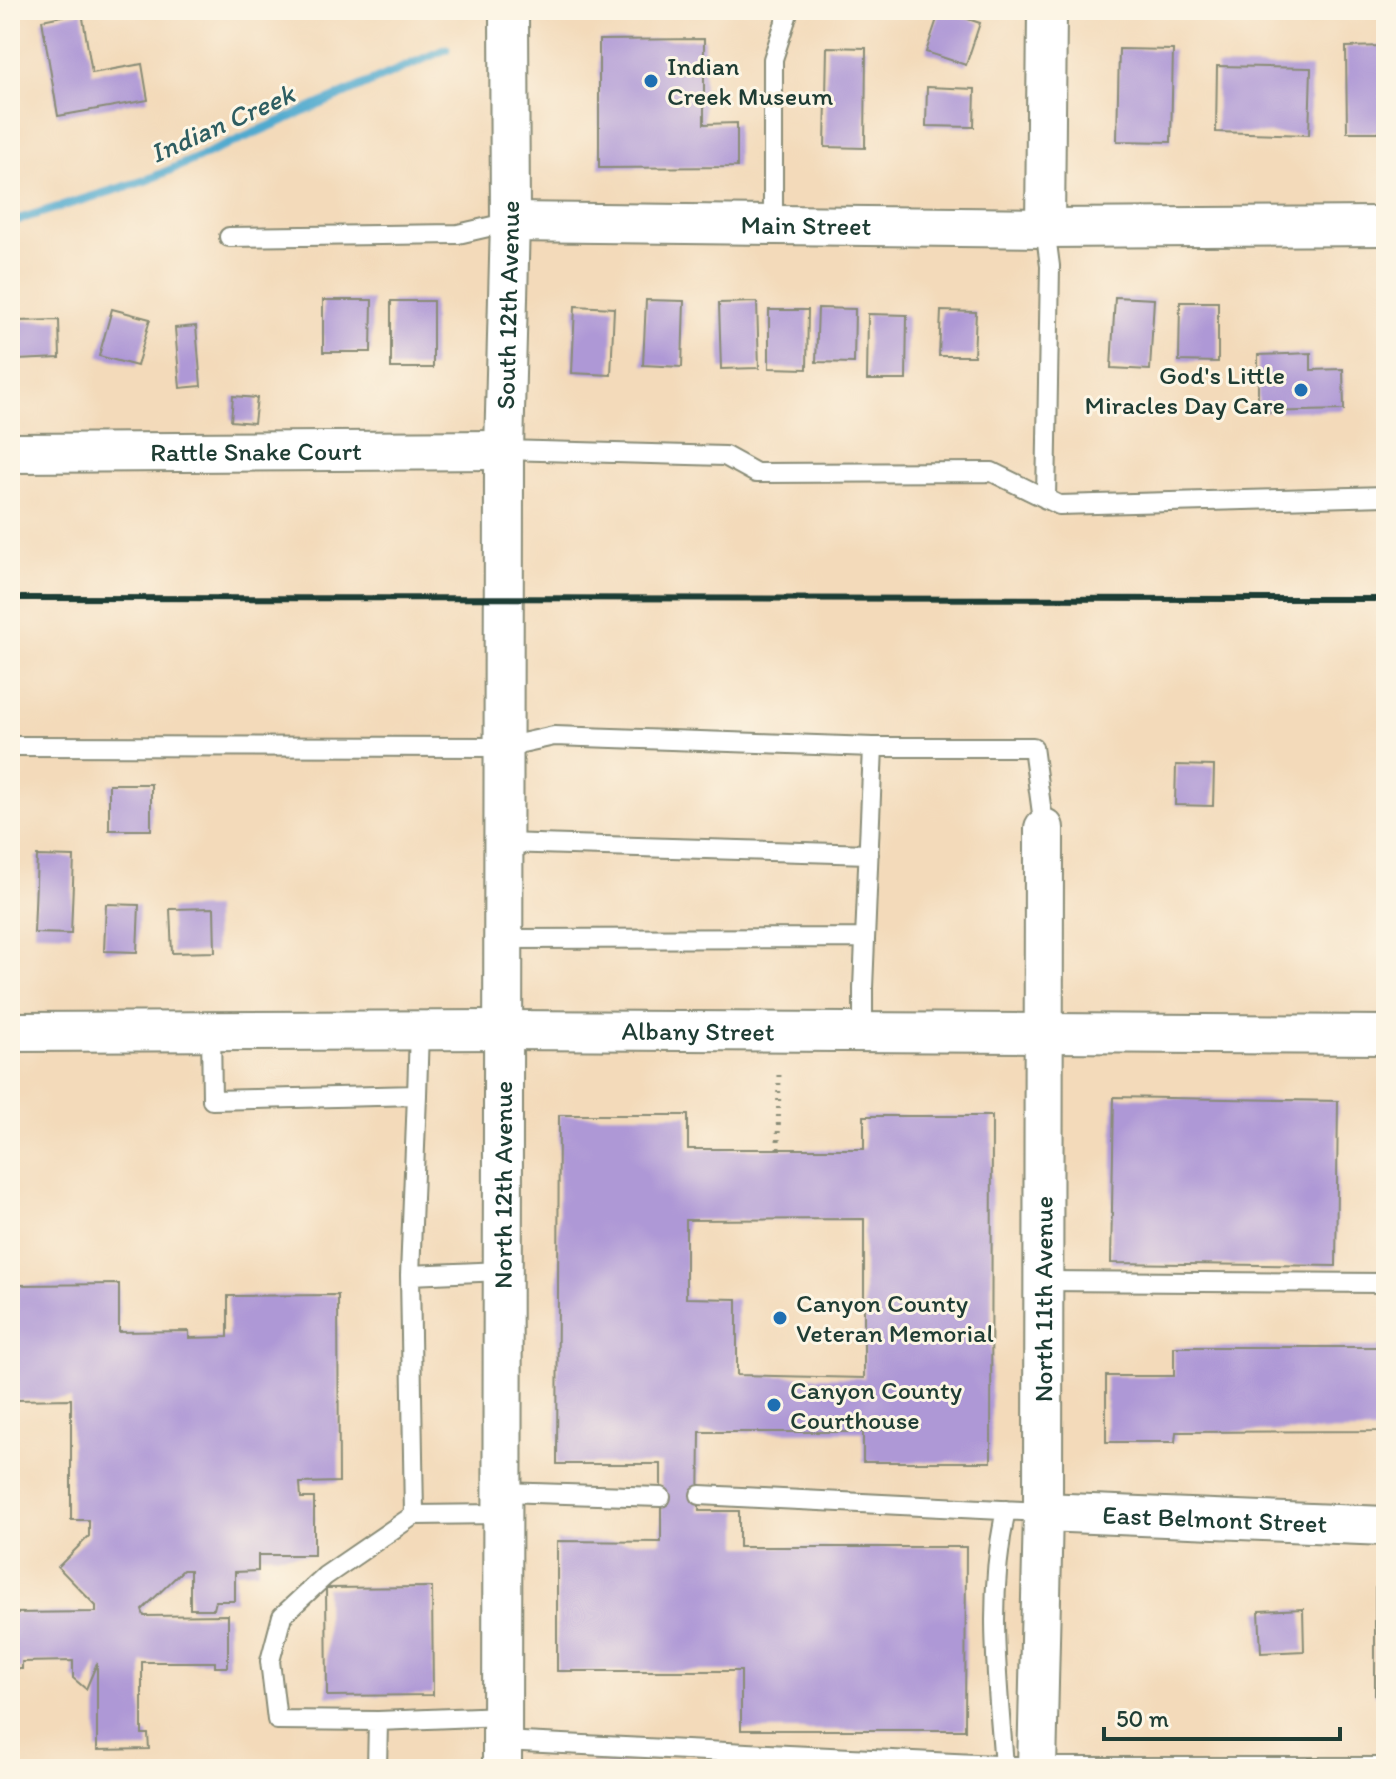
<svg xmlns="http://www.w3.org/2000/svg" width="1396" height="1779" viewBox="0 0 1396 1779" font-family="Itim,sans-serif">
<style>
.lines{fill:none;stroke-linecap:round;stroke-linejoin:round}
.stream{stroke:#51aacf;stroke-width:9}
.building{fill:#ae98d6;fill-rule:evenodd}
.lane-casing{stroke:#898c77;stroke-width:22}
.street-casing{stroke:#898c77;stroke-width:42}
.path{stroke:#898c77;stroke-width:5;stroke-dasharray:2 6;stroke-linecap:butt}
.lane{stroke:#fff;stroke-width:18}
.street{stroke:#fff;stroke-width:38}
.rail{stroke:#1f3d34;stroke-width:6}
.poi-dot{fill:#1f6fb2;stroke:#fcf5e5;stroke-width:3}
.labels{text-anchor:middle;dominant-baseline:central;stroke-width:6;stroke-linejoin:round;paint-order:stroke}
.poi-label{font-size:26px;fill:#1f3d34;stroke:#fcf5e5;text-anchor:start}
.street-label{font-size:26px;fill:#1f3d34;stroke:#fcf5e5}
.water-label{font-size:28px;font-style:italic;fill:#2e5e62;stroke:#fcf5e5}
</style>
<rect width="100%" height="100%" fill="#fcf5e5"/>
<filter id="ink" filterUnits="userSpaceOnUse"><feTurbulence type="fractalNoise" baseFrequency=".0125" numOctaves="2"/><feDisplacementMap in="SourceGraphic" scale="16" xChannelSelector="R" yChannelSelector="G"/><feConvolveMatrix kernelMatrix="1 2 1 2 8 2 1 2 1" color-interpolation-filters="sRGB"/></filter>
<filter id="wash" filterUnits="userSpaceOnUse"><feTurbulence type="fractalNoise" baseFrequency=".006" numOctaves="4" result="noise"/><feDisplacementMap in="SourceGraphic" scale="32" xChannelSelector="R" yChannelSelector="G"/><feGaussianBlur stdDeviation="1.8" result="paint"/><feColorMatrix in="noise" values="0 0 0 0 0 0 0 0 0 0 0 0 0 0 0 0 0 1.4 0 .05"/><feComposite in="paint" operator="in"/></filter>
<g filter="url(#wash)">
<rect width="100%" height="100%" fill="#f3daba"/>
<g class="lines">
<!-- stream -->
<path class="stream" d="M10 222 147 180 446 49"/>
</g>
<g id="blocks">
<!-- building -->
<path class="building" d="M940 10 980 23 966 65 926 52Z
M82 12 92 73 142 64 148 100 58 116 42 20Z
M704 39V124L737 123V167L599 168V40Z
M1386 46V132H1347L1346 47Z
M827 47 866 48 865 148 825 147Z
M1119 49 1173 50 1171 142 1117 141Z
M1217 66 1311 68 1309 135 1216 132Z
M927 87 975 89 974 127 926 126Z
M1115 297 1154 299 1150 370 1111 368Z
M323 300H372L371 352H323Z
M646 300 684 301 682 367 643 365Z
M391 301H433V368H391Z
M757 302 759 368 721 369 719 303Z
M1180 302H1218V362L1179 361Z
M575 306 614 308 611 375 572 373Z
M818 308 855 309 854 363 816 362Z
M112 309 150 319 137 366 99 356Z
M769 310H808L807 369 769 368Z
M941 311 976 312 974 356H939Z
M868 314 907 315 906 380H867Z
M59 320 60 358 17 360 16 321Z
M196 326 201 386 180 388 175 328Z
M1311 353V370L1343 369 1344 410 1258 412V355Z
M233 396 257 398 254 423 231 421Z
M1176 765 1214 766 1213 806 1175 805Z
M109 784H151V830H109Z
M37 856 74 857 71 934 34 933Z
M106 904 139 905 137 952 104 951Z
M214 908 215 952 172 953 170 909Z
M1114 1097 1338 1101 1336 1266 1111 1263Z
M559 1115H688V1149H864V1116H992L991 1462H863V1432H700L699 1511H739V1547H966L965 1730H741V1671H557V1541L661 1542V1464H557ZM864 1219V1378L737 1375V1299L686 1298V1220Z
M119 1284V1332L189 1331V1338L228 1337V1296L338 1295 339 1482 300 1483 301 1498H314V1555H258V1571L235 1572V1601H216L214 1609H190V1570H183L142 1610 144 1616 228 1615V1667H215V1662H142V1734H148L149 1749 97 1750V1663L86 1689 73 1678V1661L22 1662V1669H11V1613L96 1612V1606L58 1567 89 1536V1520H71V1399L17 1400V1285Z
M1174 1347H1386V1431L1176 1432 1175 1442H1106V1376H1174Z
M432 1587 433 1695 327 1696 326 1588Z
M1375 1588H1386V1696H1375Z
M1303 1609 1304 1651 1261 1653 1259 1611Z
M569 1764 765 1765V1769H569Z"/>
</g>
</g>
<g filter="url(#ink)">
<use href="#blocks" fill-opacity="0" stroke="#898c77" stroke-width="2"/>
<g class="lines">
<!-- lane casing -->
<g class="lane-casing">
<path id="lane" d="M773 225V59L789 10
M1045 228 1050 266 1046 499
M229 237 458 234 510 222
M504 450 725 456 756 473 992 472 1059 505 1386 496
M10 746 504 747 554 736 873 747 863 988V1032
M873 747H1033L1044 828
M503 843 869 854
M503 939 865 938
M211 1031 212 1100 417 1095 419 1030
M417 1095 410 1275 502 1271
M410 1275 414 1515 501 1514
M1042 1281 1386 1283
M502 1492 661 1497
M700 1495 1043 1512
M414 1515 325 1576 282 1616 270 1661 277 1720 378 1721 502 1716
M502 1741 1037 1767H1386
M1004 1765C997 1678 987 1596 1006 1510
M377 1769 378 1721"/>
</g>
<!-- street casing -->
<g class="street-casing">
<g id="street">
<path id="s1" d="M510 222 1045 228 1386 226"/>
<path d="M1045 228 1047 10"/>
<path id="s2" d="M10 453 504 450"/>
<path id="s3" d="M10 1032 503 1030 1386 1035"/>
<path id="s4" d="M1043 1512 1386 1526"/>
<path id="s5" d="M502 1769 504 450 510 222 509 10"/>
<path id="s6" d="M1037 1769 1043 1512 1044 828"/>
</g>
</g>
<!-- path -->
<path class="path" d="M778 1149 779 1072"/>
<!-- lane -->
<use href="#lane" class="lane"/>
<!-- street -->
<use href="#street" class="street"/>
<!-- rail -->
<path class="rail" d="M10 598 1386 599"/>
</g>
</g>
<!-- markers -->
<g class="poi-dot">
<circle cx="651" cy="81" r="8"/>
<circle cx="1301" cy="390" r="8"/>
<circle cx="780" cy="1318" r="8"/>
<circle cx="774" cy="1405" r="8"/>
</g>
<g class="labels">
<!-- poi labels -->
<g class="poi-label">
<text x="667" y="66">Indian<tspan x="667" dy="30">Creek Museum</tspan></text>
<text x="1285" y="375" text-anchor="end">God's Little<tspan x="1285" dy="30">Miracles Day Care</tspan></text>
<text x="796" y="1303">Canyon County<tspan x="796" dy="30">Veteran Memorial</tspan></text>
<text x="790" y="1390">Canyon County<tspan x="790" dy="30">Courthouse</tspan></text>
</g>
<!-- street labels -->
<g class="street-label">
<text stroke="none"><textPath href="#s1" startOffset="296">Main Street</textPath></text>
<text stroke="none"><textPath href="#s5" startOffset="1464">South 12th Avenue</textPath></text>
<text stroke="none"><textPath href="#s2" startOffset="246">Rattle Snake Court</textPath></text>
<text stroke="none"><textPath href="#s3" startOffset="688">Albany Street</textPath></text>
<text stroke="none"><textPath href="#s5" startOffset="584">North 12th Avenue</textPath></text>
<text stroke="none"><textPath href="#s6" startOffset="470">North 11th Avenue</textPath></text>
<text stroke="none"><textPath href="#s4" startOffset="172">East Belmont Street</textPath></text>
</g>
<!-- water labels -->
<g class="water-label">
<text transform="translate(222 123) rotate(-24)">Indian Creek</text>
</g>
</g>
<!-- margin -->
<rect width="1396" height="1779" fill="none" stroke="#fcf5e5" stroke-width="40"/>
<!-- scale -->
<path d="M1104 1727v12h236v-12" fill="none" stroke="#1f3d34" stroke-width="4"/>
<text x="1116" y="1727" font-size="24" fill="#1f3d34" stroke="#fcf5e5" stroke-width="6" paint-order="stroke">50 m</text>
</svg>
